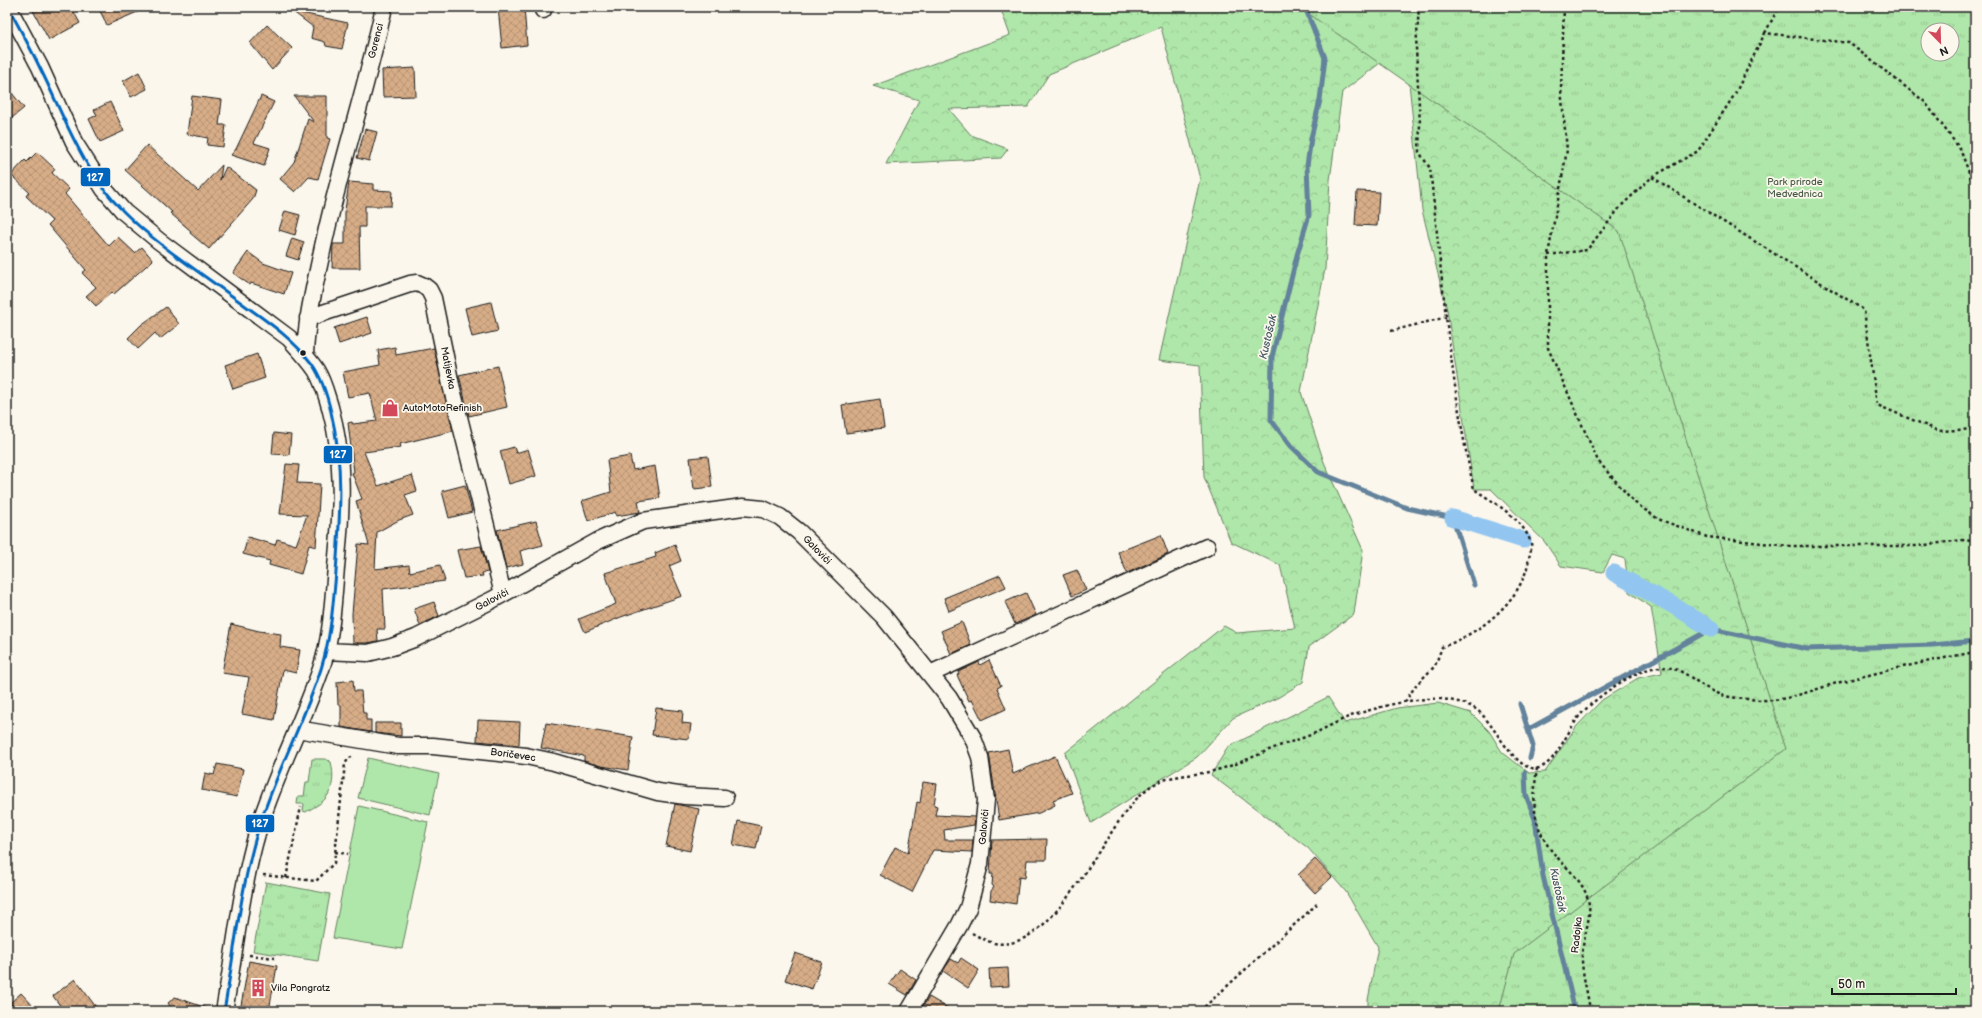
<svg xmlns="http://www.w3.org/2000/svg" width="1982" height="1018" viewBox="0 0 1982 1018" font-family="'Balsamiq Sans',sans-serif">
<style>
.forest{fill:url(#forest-crowns);stroke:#668162;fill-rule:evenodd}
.park{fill:url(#park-tufts);stroke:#668162;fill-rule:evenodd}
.pitch{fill:#afe6a9;stroke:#668162}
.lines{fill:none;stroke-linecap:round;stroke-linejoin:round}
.stream{stroke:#63829b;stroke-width:5}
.canal{stroke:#92c6f0;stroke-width:17}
.building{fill:url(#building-cross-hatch);stroke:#1c1c1c}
.minor-casing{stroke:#1c1c1c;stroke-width:19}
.path{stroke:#1c1c1c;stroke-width:2.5;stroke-dasharray:3 3;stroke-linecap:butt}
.minor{stroke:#fbf7ec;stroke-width:16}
.bus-1-casing{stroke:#fbf7ec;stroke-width:6}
.bus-1{stroke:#0065bd;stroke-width:3}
.bus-dot{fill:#1c1c1c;stroke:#fbf7ec;stroke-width:1.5}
.labels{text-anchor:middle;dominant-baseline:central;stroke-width:3.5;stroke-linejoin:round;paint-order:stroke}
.street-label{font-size:10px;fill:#1c1c1c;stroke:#fbf7ec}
.park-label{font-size:10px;fill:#485946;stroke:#fbf7ec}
.poi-label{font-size:10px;fill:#1c1c1c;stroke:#fbf7ec;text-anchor:start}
.water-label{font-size:11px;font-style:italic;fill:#455866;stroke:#fbf7ec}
.line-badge{stroke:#fbf7ec;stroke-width:1.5}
.badge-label{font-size:11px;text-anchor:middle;font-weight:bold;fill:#fff}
</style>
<defs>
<pattern id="forest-crowns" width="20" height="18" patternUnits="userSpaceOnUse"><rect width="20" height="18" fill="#afe6a9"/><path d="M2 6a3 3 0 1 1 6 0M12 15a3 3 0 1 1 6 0" fill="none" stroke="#96c591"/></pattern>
<pattern id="park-tufts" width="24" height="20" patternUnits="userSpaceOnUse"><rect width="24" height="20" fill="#afe6a9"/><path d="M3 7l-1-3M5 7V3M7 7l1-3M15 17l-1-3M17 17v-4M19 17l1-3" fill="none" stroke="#96c591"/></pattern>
<pattern id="building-cross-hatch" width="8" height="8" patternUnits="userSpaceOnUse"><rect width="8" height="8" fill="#d7ad88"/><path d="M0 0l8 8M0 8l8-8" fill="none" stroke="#b89475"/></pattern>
</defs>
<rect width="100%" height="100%" fill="#fbf7ec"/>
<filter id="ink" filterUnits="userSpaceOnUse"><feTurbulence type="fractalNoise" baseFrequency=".025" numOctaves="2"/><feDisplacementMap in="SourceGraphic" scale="8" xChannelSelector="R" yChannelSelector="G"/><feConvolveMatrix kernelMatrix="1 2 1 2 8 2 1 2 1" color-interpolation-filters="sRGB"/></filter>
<g filter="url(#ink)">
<!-- forest -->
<path class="forest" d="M1000 7H1975V1011H1368V1000L1378 947 1346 892 1308 848 1211 775 1228 747 1328 697 1345 723 1397 708 1438 703 1471 713 1489 731 1502 752 1529 773 1545 772 1576 727 1602 700 1638 678 1662 673 1651 607 1629 592 1625 559 1612 555 1603 572 1561 566 1544 541 1491 489H1474L1447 310 1422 210 1405 44 1342 92 1330 180 1325 269 1301 392 1324 462 1363 550 1354 614 1309 647 1303 682 1279 697 1233 718 1197 757 1091 823 1065 753 1224 626 1237 633 1295 628 1280 565 1231 542 1204 477 1200 365 1159 360 1200 179 1161 27 1049 74 1028 107 949 109 971 135 1008 149 1001 158 886 164 919 100 873 86 1010 35ZM1928 30H1952V54H1928Z"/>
<!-- park -->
<path class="park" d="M1299 7H1975V1011H1499L1514 954 1786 749 1619 231ZM1928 30H1952V54H1928Z
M312 759H326L331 762C334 774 334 789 325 799 321 804 312 808 306 812L303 811 304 804H297L298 796H304L306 782H309Z
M266 882 330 894 318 961 253 951Z"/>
<!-- pitch -->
<path class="pitch" d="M368 758 439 774 430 815 358 798Z
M359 806 428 822 402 949 333 938Z"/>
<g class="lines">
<!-- stream -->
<path class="stream" d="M1305 7 1325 58 1320 100 1311 138 1307 166 1309 215 1297 255 1272 357 1271 420 1291 446 1318 472 1407 508 1453 518 1474 585
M1520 704 1533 746 1530 758
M1529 729 1711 629 1807 649 1933 645 1975 641
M1525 773 1526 795 1535 819 1543 876 1575 1011"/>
<!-- canal -->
<path class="canal" d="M1453 518 1523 540
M1614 573 1676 607 1711 629"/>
</g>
<!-- building -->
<path class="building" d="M31 7H71L80 23 49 40Z
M98 7H149L107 25Z
M498 7H524L527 45 502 48Z
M292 11 348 23 342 49 326 46 325 42 311 38 313 27Z
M267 25 292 48 272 70 250 43Z
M415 68 416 96 383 97 382 70Z
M139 72 147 89 131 97 123 81Z
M7 87 24 108 7 122Z
M192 96 222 100 219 125H226L223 147 207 145 208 138 187 134Z
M261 96 274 102 254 143 270 148 264 166 231 155 236 149Z
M294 96H327V138L330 139 318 179 309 177 295 192 280 179 294 162 308 119 314 122Z
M110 102 124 131 100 142 89 119 97 115 94 110Z
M365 129 377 132 369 161 357 158Z
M147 145 198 191 222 165 220 180 226 167 256 190 253 199 209 249 190 233 191 231 170 213 172 212 125 170Z
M37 152 55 169 52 173 69 189 65 194 109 246 118 237 135 253 142 247 153 260 114 294 112 292 96 306 86 296 96 287 82 273 86 270 48 225 52 221 26 196 29 192 11 175 25 160 27 162Z
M349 182 373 184V190L392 191 391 206H365V227H359L360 268H332L333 244H345V210Z
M1357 191 1379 192 1377 226 1355 225Z
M285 211 300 215 295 235 279 230Z
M292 238 304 242 298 260 286 256Z
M248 252 263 263 291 273 284 294 251 283 250 285 233 273Z
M491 302 498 331 472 337 465 308Z
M166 307 179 324 160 339 155 333 138 349 128 338 141 325Z
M367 317 372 333 339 344 334 328Z
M395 347 396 355 434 348 453 431 400 444 401 447 364 452 378 486 412 475 417 491 405 495 413 515 399 520 377 532 375 569 409 565 410 572 440 565 445 581 383 589 385 629H377L378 641 367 643H353L352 614 358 544 369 545 356 501 362 499 352 473 354 472 348 423 352 422 353 424 377 421 370 393 348 397 343 372 380 365 378 350Z
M257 354 265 378 233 389 225 365Z
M498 366 507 407 469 416 459 375Z
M880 399 884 428 846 433 842 405Z
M274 433 291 435 289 455 272 454Z
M514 447 516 453 528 449 536 476 509 484 500 451Z
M630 456 633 470 655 466 660 498 638 501 640 512 616 516 615 512 588 521 582 501 611 492 607 460Z
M708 456 712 487 694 489 690 458Z
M286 464 299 465 297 483 320 484 316 547 309 545 301 574 269 565 270 561 243 554 248 537 275 545 277 539 296 545 307 515 280 514Z
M465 485 472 512 449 518 442 491Z
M536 521 543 545 520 551 523 564 506 568 497 530Z
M1161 535 1168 554 1127 573 1118 552Z
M675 545 681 561 669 566 682 596 621 617 585 632 579 619 616 604 605 573 656 557 655 553Z
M481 546 488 572 482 573 483 576 464 578 457 550Z
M1077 570 1086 590 1072 596 1063 575Z
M1000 575 1006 587 949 611 944 598Z
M1026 593 1036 615 1015 624 1005 602Z
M434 602 439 616 420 625 414 609Z
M962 622 971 645 951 654 941 631Z
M231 624 259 631 281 634 280 647 300 650 296 673 283 670 274 720 242 714 249 677 222 673Z
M989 660 1001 686 997 688 1006 709 982 720 972 700 969 701 957 675 959 674 958 672 979 662 980 665Z
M353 680 354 691H361L363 713H366V720H371V732L341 727V705H338L337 682Z
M656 708 683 711 682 723 691 724 689 739 652 735Z
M478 720 520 722 519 745 477 741Z
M375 723H401V736L375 733Z
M546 723 633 737 628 770 601 766 584 761V756L541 748Z
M1008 749 1013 774 1055 756 1072 793 1053 800 1055 805 1039 813 999 820 989 753Z
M217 764 243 769 237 797 202 790 205 773 214 775Z
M923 782 937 784 934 805 937 806 935 815 975 817 974 825 944 830 945 840H973L972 852 933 850 912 892 880 875 895 847 908 853 917 802 920 803Z
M675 804 699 809 690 851 666 846Z
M738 821 761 826 756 849 733 845Z
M1047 839 1046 860H1027L1025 878 1019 877 1016 904 990 900 991 891 994 887 992 885 993 874H990L992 840Z
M1315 859 1332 877 1315 893 1298 875Z
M795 953 822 962 812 989 785 980Z
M961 958 979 970 968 988 943 971 951 959 958 963Z
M249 961 277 966 269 1011H240Z
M1008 968 1009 986 990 987 989 969Z
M900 969 916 980 907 995 889 984Z
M75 979 99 1011H64L53 996Z
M21 993 38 1011H17L10 1003Z
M175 997 209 1009V1011H173L168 1003Z
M929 997 953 1011H920Z"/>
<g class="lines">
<!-- minor casing -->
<g class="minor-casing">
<path id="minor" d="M8 7 40 67 74 142 104 189 124 212 159 241 289 338C298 348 308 358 316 370 323 381 326 394 330 407 344 457 342 506 337 557 333 595 333 633 321 669 302 724 275 775 258 830 241 887 235 952 224 1011
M543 7V10
M308 318 410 284 417 283 424 286 429 290 433 298 451 385 503 594
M305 355C306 321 314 289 321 256 338 172 366 91 384 7
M326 651 368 653 392 647 416 638 492 600 598 541 643 521 743 507 763 509 780 517 799 532 884 617 949 698 973 738 980 757 986 800 980 864 973 890 968 908 959 926 909 1011
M930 674 1207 547
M297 729 398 746H433L526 756 554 762 658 792 685 796 725 798"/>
</g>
<!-- path -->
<path class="path" d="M1564 7 1561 89 1567 150 1548 255V348L1598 461 1634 502 1658 519 1707 537 1789 546H1918L1962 540 1975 541
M1765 33 1779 7
M1652 177 1864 310 1877 405 1939 431 1975 429
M1548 255 1587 250 1621 206 1652 177 1698 151 1735 94 1765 33 1849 43 1925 102 1960 149 1975 188
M1391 331 1447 317
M1405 702 1416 685 1435 666 1442 647C1480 633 1523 601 1529 558 1530 553 1532 547 1531 543 1523 518 1494 503 1474 489 1450 384 1442 275 1430 168L1419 152 1420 124 1416 48 1419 7
M1537 768C1533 799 1531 823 1551 850 1564 867 1586 881 1589 905 1591 917 1583 940 1582 953 1581 972 1588 993 1590 1011
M335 852 348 854
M263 875 316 881 334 863 345 764 349 758 355 756
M286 878 301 807
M972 933C979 937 986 941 994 943 1059 955 1105 817 1151 786 1170 774 1192 776 1213 771 1233 766 1251 758 1269 750 1283 744 1298 740 1313 734 1326 728 1338 721 1351 716 1378 707 1421 695 1449 700 1459 702 1469 704 1477 710 1494 722 1515 774 1539 768 1557 763 1569 726 1582 713 1597 697 1625 677 1646 670 1680 658 1693 685 1721 695 1729 698 1765 701 1774 700 1790 699 1819 688 1837 683 1883 671 1928 661 1975 652
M249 955 275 958
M1964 1008 1966 1011
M1200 1011 1317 904"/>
<!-- minor -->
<use href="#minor" class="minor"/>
<!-- bus-1 casing -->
<g class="bus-1-casing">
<path id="bus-1" d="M8 7C19 27 30 47 40 68 65 118 83 172 124 212 159 247 207 277 247 307 271 324 294 340 312 364 322 378 327 395 331 412 344 465 340 518 336 572 333 605 331 637 321 669 303 724 275 774 258 830 240 889 235 951 224 1011"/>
</g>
<!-- bus-1 -->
<use href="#bus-1" class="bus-1"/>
</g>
</g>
<!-- icons -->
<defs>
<g id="shop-bare" transform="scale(1.38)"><path d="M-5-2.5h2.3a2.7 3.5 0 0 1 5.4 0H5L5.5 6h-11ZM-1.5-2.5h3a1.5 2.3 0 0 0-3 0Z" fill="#d1495b" stroke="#fbf7ec" stroke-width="2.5" paint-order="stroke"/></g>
<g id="building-bare" transform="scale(1.38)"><path d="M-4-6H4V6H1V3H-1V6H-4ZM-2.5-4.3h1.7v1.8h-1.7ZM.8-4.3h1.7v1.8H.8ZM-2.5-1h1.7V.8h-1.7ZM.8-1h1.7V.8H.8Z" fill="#d1495b" stroke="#fbf7ec" stroke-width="2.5" paint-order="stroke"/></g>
</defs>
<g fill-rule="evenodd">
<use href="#shop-bare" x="390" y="408"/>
<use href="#building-bare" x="258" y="988"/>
</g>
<!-- markers -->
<circle class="bus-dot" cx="303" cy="353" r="3.5"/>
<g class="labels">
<!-- street labels -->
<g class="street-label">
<text transform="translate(376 41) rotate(-76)">Gorenci</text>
<text transform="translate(448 368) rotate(79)">Matijevka</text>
<text transform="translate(817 550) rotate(46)">Galovići</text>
<text transform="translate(492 600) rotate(-28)">Galovići</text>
<text transform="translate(513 755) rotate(8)">Boričevec</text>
<text transform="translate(984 827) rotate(-85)">Galovići</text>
<text transform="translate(1577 935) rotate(-84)">Radojka</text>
</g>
<!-- park labels -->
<g class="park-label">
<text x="1795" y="182">Park prirode<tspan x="1795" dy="12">Medvednica</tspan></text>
</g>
<!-- poi labels -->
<g class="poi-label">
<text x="403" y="408">AutoMotoRefinish</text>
<text x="271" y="988">Vila Pongratz</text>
</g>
<!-- water labels -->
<g class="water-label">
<text transform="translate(1268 337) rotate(-77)">Kustošak</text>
<text transform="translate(1558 890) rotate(78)">Kustošak</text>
</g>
</g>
<g class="line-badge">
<rect x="80" y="167" width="31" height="20" rx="4" fill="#0065bd"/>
<rect x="323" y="445" width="30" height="19" rx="4" fill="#0065bd"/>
<rect x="245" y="814" width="30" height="19" rx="4" fill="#0065bd"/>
</g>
<g class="badge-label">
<text x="95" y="181">127</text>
<text x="338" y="458">127</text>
<text x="260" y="827">127</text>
</g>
<!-- margin -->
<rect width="1982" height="1018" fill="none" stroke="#fbf7ec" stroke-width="24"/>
<rect x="12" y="12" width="1958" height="994" fill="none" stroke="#1c1c1c" stroke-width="1.5" filter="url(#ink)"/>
<!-- north arrow -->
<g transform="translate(1940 42) rotate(157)"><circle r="19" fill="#fbf7ec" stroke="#a29f99"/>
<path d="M0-3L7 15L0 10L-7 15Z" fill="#d1495b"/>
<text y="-6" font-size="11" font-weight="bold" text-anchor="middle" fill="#1c1c1c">N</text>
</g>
<!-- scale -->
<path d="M1832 988v6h124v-6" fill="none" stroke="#1c1c1c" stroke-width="2"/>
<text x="1838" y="988" font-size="12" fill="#1c1c1c" stroke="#fbf7ec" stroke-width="3" paint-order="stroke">50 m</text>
</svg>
